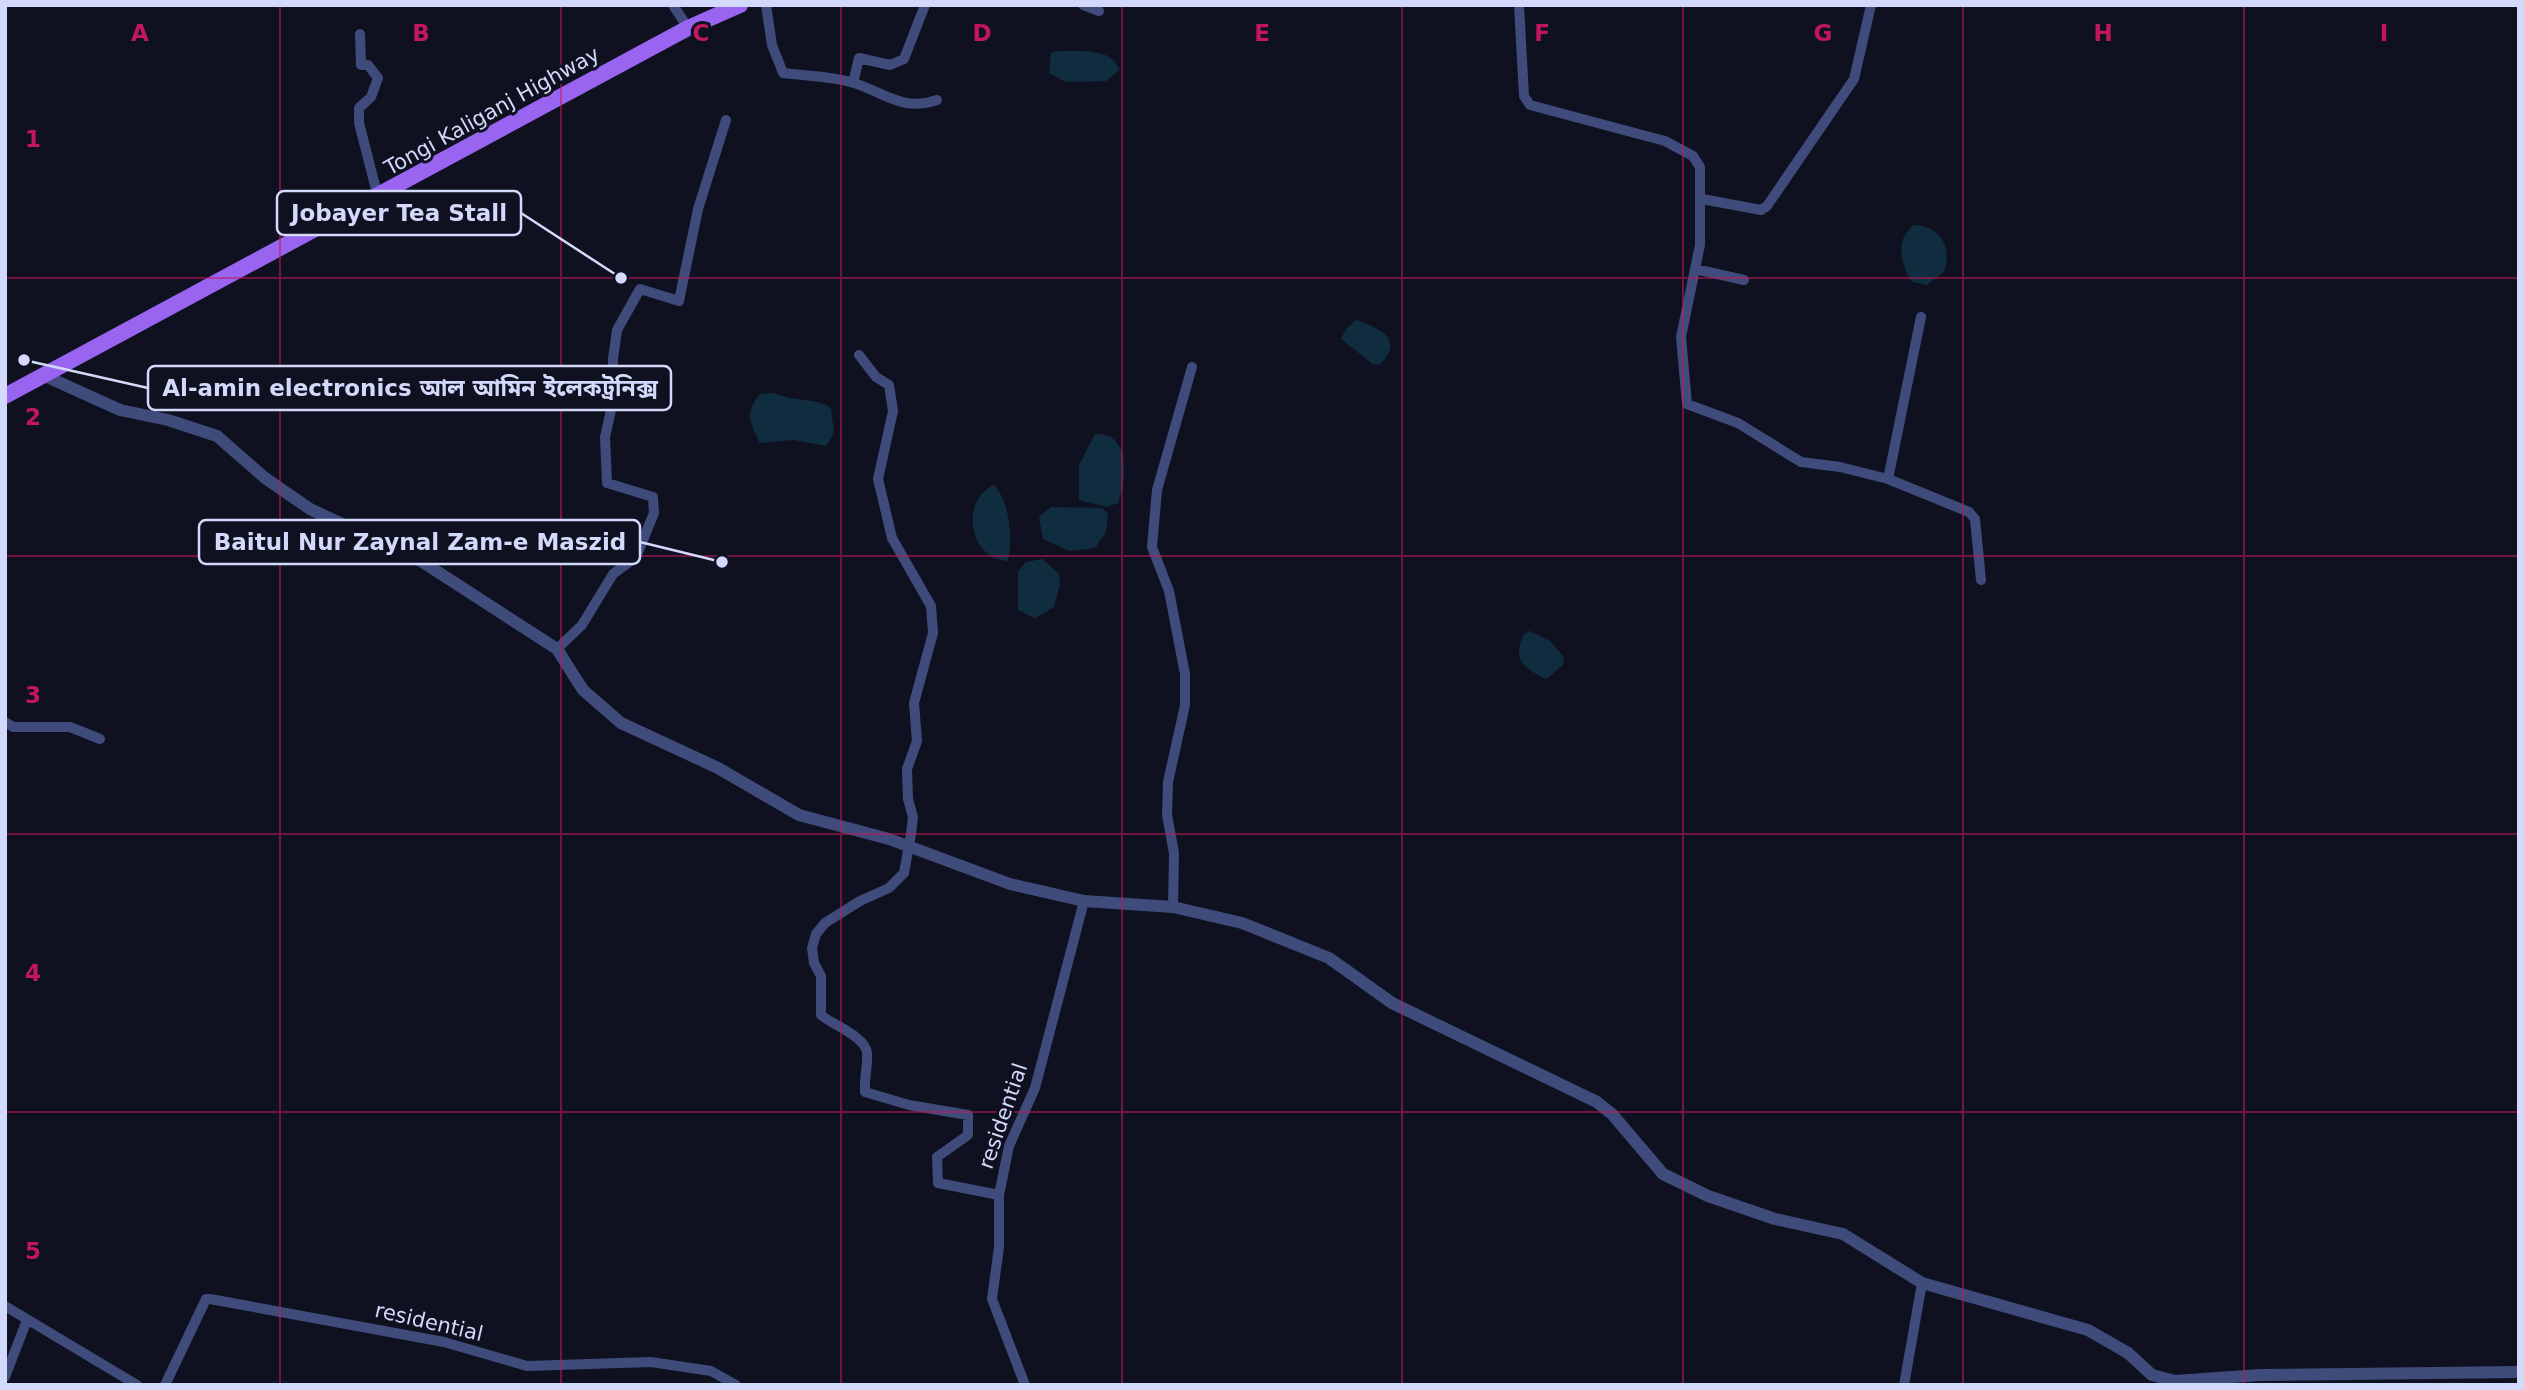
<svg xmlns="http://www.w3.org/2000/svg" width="2524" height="1390" viewBox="0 0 2524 1390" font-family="'DejaVu Sans','Noto Sans Bengali',sans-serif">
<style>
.water{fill:#102d3f}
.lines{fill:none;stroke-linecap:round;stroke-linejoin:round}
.minor{stroke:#3f4c7b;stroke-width:10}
.tertiary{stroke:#3f4c7b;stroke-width:12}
.primary{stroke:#9965f0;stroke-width:16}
.grid{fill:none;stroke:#c2185b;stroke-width:2;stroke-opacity:0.55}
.labels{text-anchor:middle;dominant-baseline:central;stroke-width:6;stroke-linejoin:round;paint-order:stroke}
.street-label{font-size:21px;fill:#d3d9fb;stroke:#0f1121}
.grid-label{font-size:23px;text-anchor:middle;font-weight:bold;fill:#c2185b;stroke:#0f1121;stroke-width:6;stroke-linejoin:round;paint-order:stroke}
.leader{fill:none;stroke:#d3d9fb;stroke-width:2.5}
.callout-dot{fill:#d3d9fb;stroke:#0f1121;stroke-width:2.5}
.callout{fill:#0f1121;stroke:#d3d9fb;stroke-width:2.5}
.callout-label{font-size:23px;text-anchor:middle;font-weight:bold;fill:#d3d9fb}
</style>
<rect width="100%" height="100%" fill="#0f1121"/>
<!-- water -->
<path class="water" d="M1056 51C1075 52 1113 46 1119 70L1106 81 1066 82 1049 73 1051 53Z
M1914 225C1940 226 1953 247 1944 272L1927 285 1912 282C1901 264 1894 240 1914 225Z
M1356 320C1379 328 1405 338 1380 365L1373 364 1341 339 1346 329Z
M774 393C793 402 814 397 831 408L834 433 826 446 794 440 760 443C749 422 745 412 760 394Z
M1095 434C1131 432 1127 479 1118 503L1107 507 1079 500V465Z
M994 485C1010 503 1013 537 1008 561 969 559 959 500 994 485Z
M1051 507 1102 508 1108 513 1106 532 1095 548 1070 551 1043 539 1039 517Z
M1042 559 1059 574 1060 584 1054 607 1035 618 1018 610V571L1026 562Z
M1530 631 1550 641 1564 657 1563 665 1546 679C1531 671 1515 665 1520 645 1522 637 1522 634 1530 631Z"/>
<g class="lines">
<!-- minor -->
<path class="minor" d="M673 5 688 28
M766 5 772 45 783 73C806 76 832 76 854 83 885 93 903 112 937 100
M1083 5 1099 11
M1519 5 1524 96 1530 105 1665 141 1693 156 1700 167V245L1681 337 1687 404 1738 423 1801 462 1840 467 1888 479 1969 512 1975 519 1981 580
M360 34 361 65H368L378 78 371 97 359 108V123L378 197
M853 83 859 58 890 65 904 59 925 5
M1702 199 1761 210 1767 206 1854 79 1871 5
M1695 269 1744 280
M859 355 876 377 889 385 893 411 878 479 892 538 931 606 933 633 914 703 917 741 907 769 908 799 913 817 911 834 904 873 889 888 860 901 825 923 816 934 812 948 814 963 821 976V1015C833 1025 866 1037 867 1053 868 1066 864 1078 865 1092L909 1105 968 1115V1135L937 1157 938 1183 999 1195
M1888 479 1921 317
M557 649 582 625 613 574 636 557 654 513 653 497 607 483 605 437 613 401V359L617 330 640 289 679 301 698 209 726 120
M5 722 13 727H70L100 739
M1173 907 1174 853 1167 815 1168 782 1185 705V674L1169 591 1152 547 1157 490 1192 367
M5 1306 137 1385
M5 1377 27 1320
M165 1385 206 1299H210L444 1342 527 1366 651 1362 711 1371 736 1385
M1025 1385 992 1299 999 1247V1195L1009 1146 1035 1088 1084 901
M1904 1385 1922 1283"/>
<!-- tertiary -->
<path class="tertiary" d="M45 376 120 410 168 420 217 436 265 478 310 509 421 561 557 649 583 690 621 723 718 768 799 815 889 839 1010 884 1084 901 1173 907 1242 923 1329 958 1392 1003 1597 1102 1612 1114 1663 1174 1708 1196 1775 1219 1843 1234 1922 1283 2088 1330 2128 1353 2152 1375 2175 1381 2260 1375 2519 1372"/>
<!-- primary -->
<path class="primary" d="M5 396 688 28 740 5"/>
</g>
<!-- grid -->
<path class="grid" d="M280 5V1385M561 5V1385M841 5V1385M1122 5V1385M1402 5V1385M1683 5V1385M1963 5V1385M2244 5V1385M5 278H2519M5 556H2519M5 834H2519M5 1112H2519"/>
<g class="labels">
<!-- street labels -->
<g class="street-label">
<text transform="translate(492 111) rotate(-29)">Tongi Kaliganj Highway</text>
<text transform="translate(1003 1116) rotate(-71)">residential</text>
<text transform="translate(429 1322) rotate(13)">residential</text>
</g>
</g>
<g class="grid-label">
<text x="140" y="41">A</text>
<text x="421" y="41">B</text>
<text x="701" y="41">C</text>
<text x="982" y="41">D</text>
<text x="1262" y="41">E</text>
<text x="1542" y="41">F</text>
<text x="1823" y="41">G</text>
<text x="2103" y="41">H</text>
<text x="2384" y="41">I</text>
<text x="33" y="147">1</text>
<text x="33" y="425">2</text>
<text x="33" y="703">3</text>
<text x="33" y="981">4</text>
<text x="33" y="1259">5</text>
</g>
<!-- callouts -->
<path class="leader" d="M621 278L521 213M24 360L148 388M722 562L640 542"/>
<g class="callout-dot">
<circle cx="621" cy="278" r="7"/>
<circle cx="24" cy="360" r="7"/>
<circle cx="722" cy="562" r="7"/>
</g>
<g class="callout">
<rect x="277" y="191" width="244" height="44" rx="7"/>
<rect x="148" y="366" width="523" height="44" rx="7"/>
<rect x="199" y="520" width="441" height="44" rx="7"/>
</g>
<g class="callout-label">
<text x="399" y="221">Jobayer Tea Stall</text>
<text x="410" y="396">Al-amin electronics আল আমিন ইলেকট্রনিক্স</text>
<text x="420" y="550">Baitul Nur Zaynal Zam-e Maszid</text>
</g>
<!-- border -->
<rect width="2524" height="1390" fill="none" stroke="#d3d9fb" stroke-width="14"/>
</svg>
